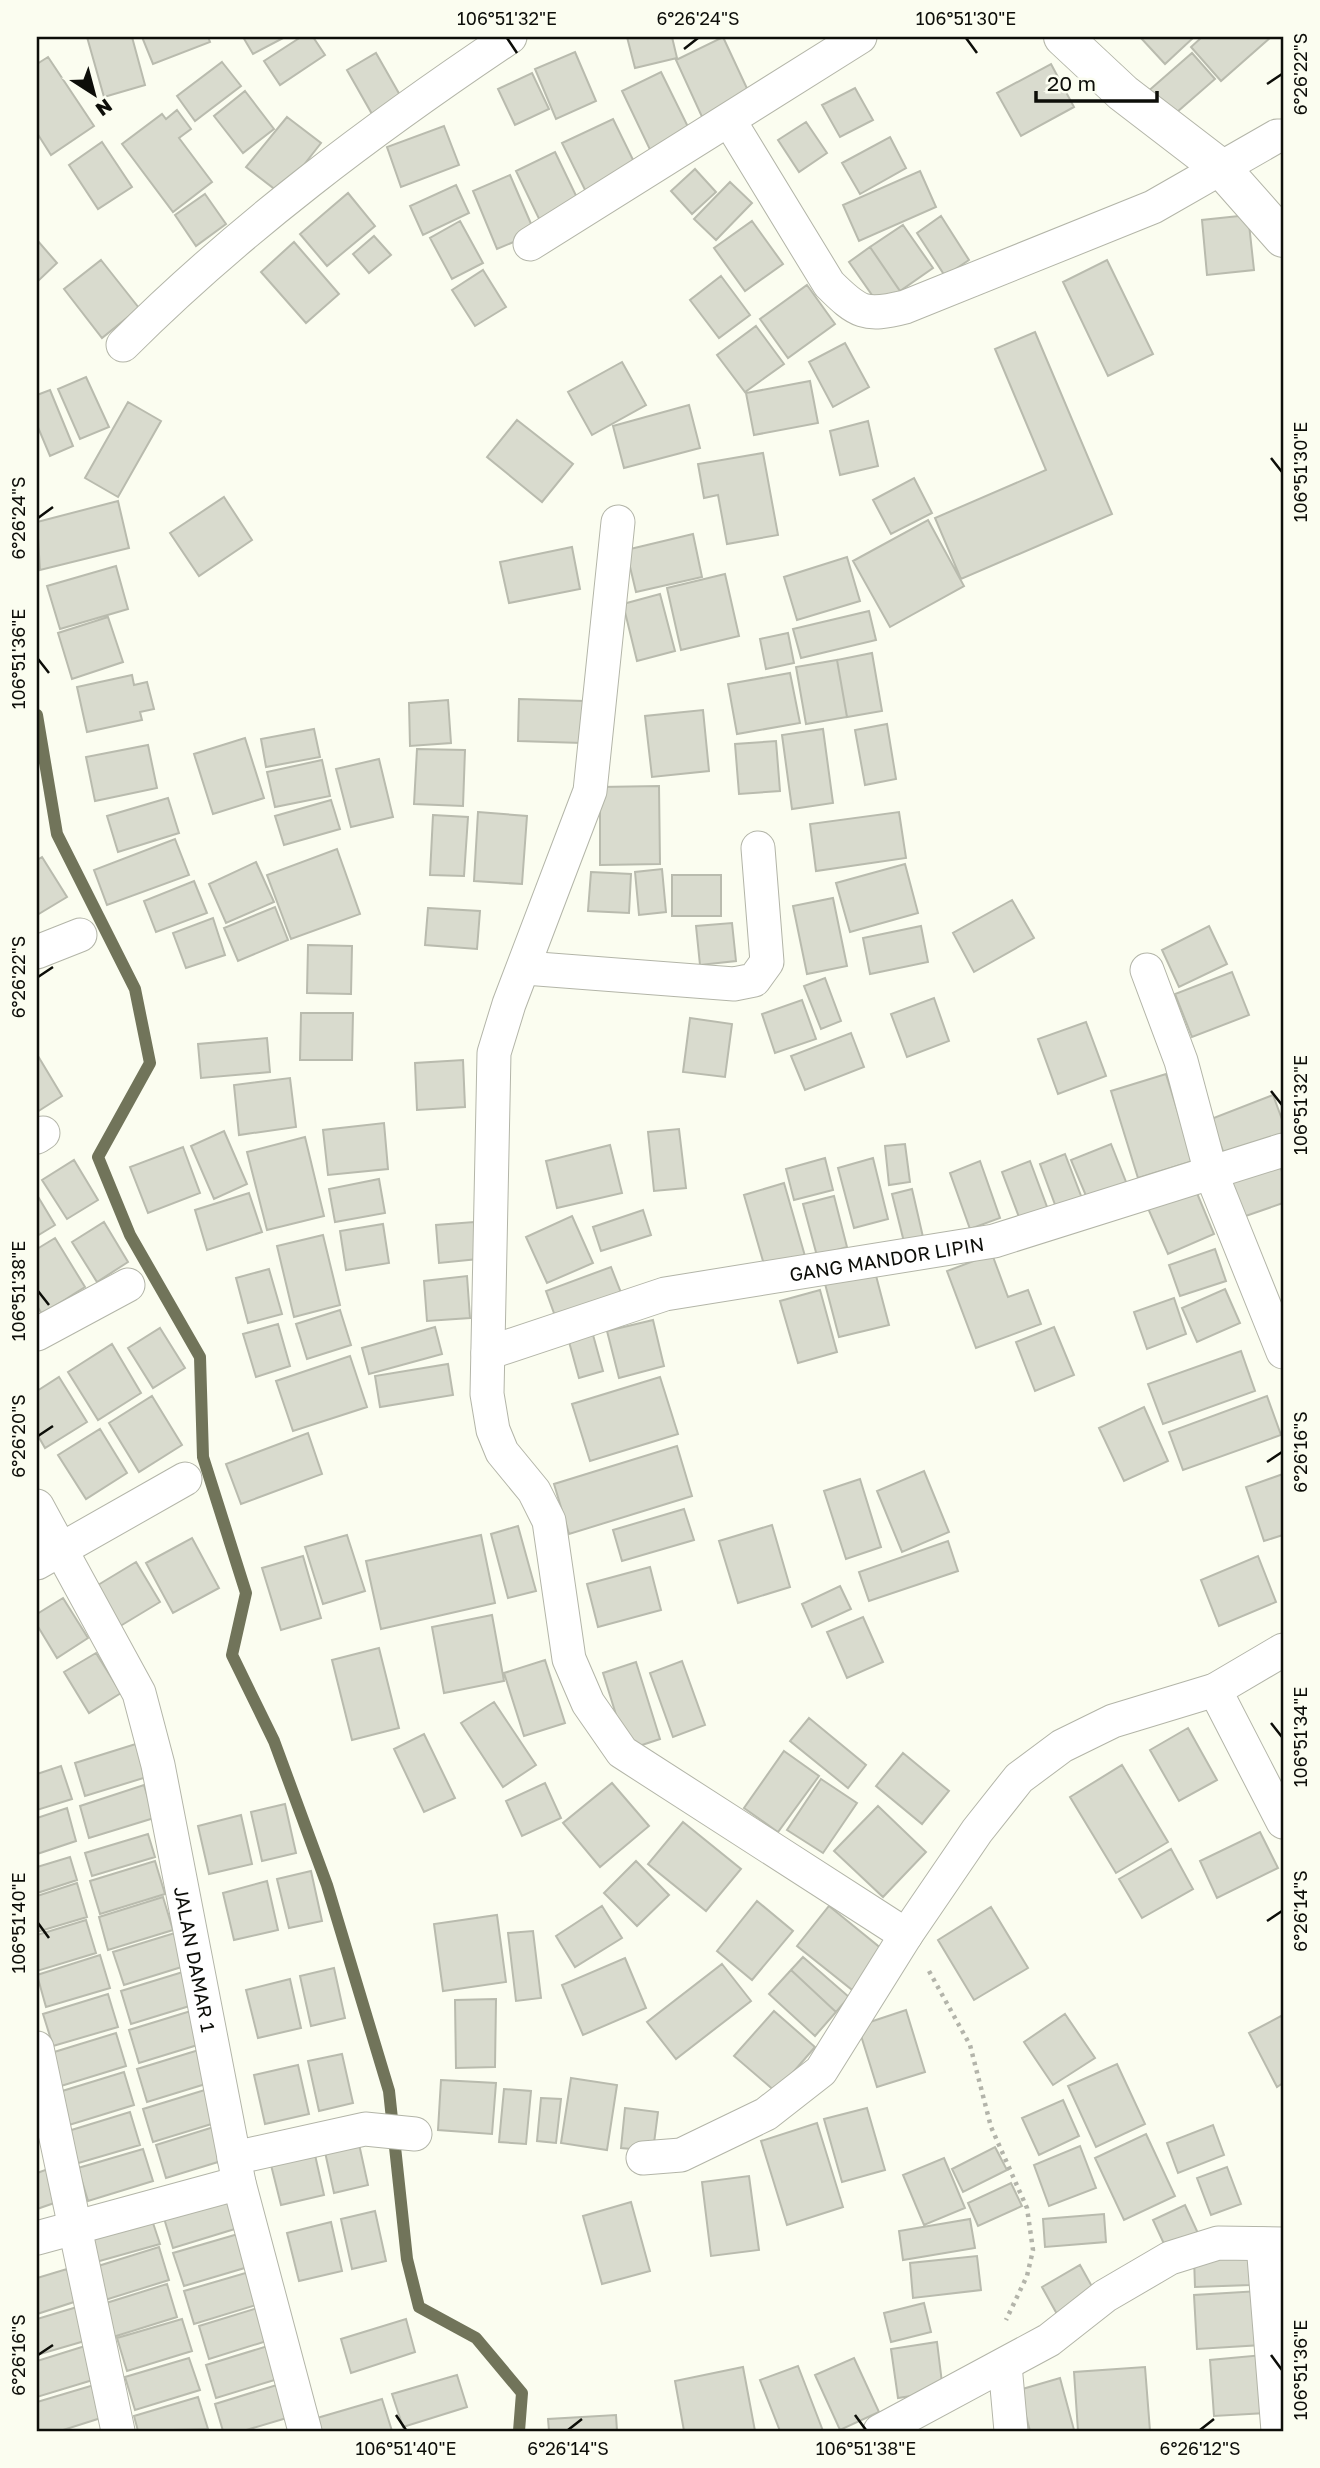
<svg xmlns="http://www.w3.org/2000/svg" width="1320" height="2468" viewBox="0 0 1320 2468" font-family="'Golos Text',sans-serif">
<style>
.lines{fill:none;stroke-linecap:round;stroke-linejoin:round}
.stream{stroke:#71745a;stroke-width:12}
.building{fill:#d9dbce;stroke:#b9bbae;stroke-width:2}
.street-casing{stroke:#b3b5a8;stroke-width:35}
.secondary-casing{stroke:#b3b5a8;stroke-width:40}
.path{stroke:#b3b4aa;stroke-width:4.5;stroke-dasharray:3.5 5;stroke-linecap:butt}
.street{stroke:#fff;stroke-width:33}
.secondary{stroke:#fff;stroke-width:38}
.ticks{fill:none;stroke:#0d0e09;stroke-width:2.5}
.labels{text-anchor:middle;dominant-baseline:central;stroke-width:6;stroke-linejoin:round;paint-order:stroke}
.street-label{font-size:19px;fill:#0d0e09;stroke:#fbfdf0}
.neatline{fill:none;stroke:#0d0e09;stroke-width:2.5}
.ticks-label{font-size:18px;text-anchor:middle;fill:#0d0e09}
</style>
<rect width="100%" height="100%" fill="#fbfdf0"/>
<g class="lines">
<!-- stream -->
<path class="stream" d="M37 715 57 834 135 989 150 1063 98 1157 130 1235 200 1357 203 1457 246 1593 232 1655 274 1741 327 1885 389 2091 407 2259 419 2307 476 2338 522 2393 519 2431"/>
</g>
<!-- building -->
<path class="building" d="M87 37H132L145 85 104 97Z
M142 37H208L210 42 153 64Z
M243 37H285L253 54Z
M301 37H313L325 55 280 85 264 61Z
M627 37H672L677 58 635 68Z
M723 37 751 97 703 119 676 60Z
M1140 37H1194L1165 64Z
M1202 37H1271L1221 81 1191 47Z
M575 52 596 101 556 119 535 69Z
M376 53 401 97 372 114 347 70Z
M1192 53 1215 79 1169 119 1146 93Z
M48 57 94 126 51 155 37 133V64Z
M222 62 241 86 195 121 177 96Z
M1051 64 1074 107 1021 136 997 93Z
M661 72 694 139 654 158 622 91Z
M532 73 549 109 515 125 498 89Z
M855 88 873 120 840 137 822 105Z
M245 91 274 129 243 153 214 116Z
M177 110 191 129 179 138 212 182 173 212 122 144 162 114 166 119Z
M287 117 321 143 281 194 246 167Z
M613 119 640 174 589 198 562 143Z
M806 122 827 153 799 172 778 140Z
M444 126 459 165 401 187 387 147Z
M890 137 906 168 860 194 842 163Z
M102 142 132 187 98 209 69 165Z
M555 152 582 208 543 227 516 171Z
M695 169 716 192 692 214 671 191Z
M920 171 936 207 859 241 843 205Z
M510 175 535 233 497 249 473 191Z
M730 182 752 203 716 240 694 219Z
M456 185 469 213 423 235 410 206Z
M348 193 375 226 327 266 300 234Z
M205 194 226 224 196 246 175 215Z
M1248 215 1254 270 1207 275 1202 220Z
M941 216 969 260 945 276 917 233Z
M460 221 483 263 452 279 430 238Z
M752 221 783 264 745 291 714 248Z
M903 225 933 268 900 291 870 247Z
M374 236 391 255 369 273 353 254Z
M37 240 57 263 37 282Z
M294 242 339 294 306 323 261 272Z
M870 247 900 291 879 305 849 262Z
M101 260 139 308 102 338 64 289Z
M1107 260 1153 354 1108 376 1063 282Z
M483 270 506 307 475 326 452 290Z
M721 276 750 315 719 338 690 300Z
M807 285 835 324 788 358 760 319Z
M756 326 784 364 745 392 717 355Z
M1035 332 1112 514 961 579 935 518 1046 470 995 349Z
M845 343 869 387 833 407 809 362Z
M622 362 646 405 592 435 568 392Z
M86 377 109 427 80 439 58 389Z
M810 381 818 423 754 435 746 393Z
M50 390 73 446 50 456 37 425V395Z
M128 402 161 421 118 497 85 478Z
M689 405 700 448 624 468 613 426Z
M517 420 573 464 542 502 487 457Z
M868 421 878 466 840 475 830 431Z
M763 453 778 535 727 544 718 495 704 498 698 464Z
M914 478 932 513 891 534 873 500Z
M224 497 252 540 199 576 170 533Z
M118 501 129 548 40 570 37 522Z
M928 520 964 586 890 627 853 561Z
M693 534 702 577 636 592 626 550Z
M572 547 580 589 509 603 500 562Z
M847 557 860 601 797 620 784 577Z
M116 566 128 609 60 629 47 586Z
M725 574 739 636 681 650 667 588Z
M660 594 675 651 637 661 623 604Z
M869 611 876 640 801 658 793 629Z
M108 617 123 662 72 679 58 633Z
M788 633 794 663 766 669 760 639Z
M872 653 882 711 847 717 837 660Z
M837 660 847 717 806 724 796 667Z
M790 673 800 723 737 734 728 684Z
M132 675 134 685 147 682 154 709 140 712 142 720 87 732 77 687Z
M519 699 584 701 582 743 518 741Z
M448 700 451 743 410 746 409 703Z
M703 710 709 771 652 777 645 716Z
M887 724 896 779 865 785 855 730Z
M314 729 320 757 266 767 261 739Z
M823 729 833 803 792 809 782 735Z
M245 738 264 798 213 814 194 754Z
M776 741 780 791 739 794 735 744Z
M148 745 157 788 95 801 86 757Z
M417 749 465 750 463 806 414 804Z
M379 759 393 817 351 827 336 769Z
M322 760 330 796 275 807 267 772Z
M659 786 660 864 600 865V787Z
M168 798 179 833 118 852 107 816Z
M331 800 340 829 284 845 275 816Z
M478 812 527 816 522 884 474 881Z
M899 812 906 858 816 871 810 824Z
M433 815 468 817 464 876 430 875Z
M175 839 189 875 107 905 94 870Z
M337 849 360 914 291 939 267 875Z
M42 857 67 897 37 915V860Z
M256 862 274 902 226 923 209 884Z
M905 864 918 913 850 932 836 883Z
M662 869 666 912 639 915 635 872Z
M591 872 631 874 629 913 588 911Z
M672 875H721V916H672Z
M194 881 207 913 156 932 144 901Z
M833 898 847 966 807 974 793 906Z
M1012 900 1034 938 974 972 953 933Z
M275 907 288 940 238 961 224 928Z
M428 908 480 911 477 949 425 945Z
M213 918 225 955 186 968 173 933Z
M732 923 736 961 700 965 696 926Z
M921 926 928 962 870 974 863 938Z
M1209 926 1227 964 1179 987 1162 950Z
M308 945 352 946 351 994 307 993Z
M1232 972 1249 1015 1192 1037 1175 994Z
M825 978 841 1021 821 1029 804 986Z
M934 998 949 1041 907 1057 891 1014Z
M802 1000 816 1039 775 1053 762 1014Z
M301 1013H353L352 1060H300Z
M690 1018 732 1024 725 1077 683 1072Z
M1086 1022 1106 1076 1058 1094 1038 1039Z
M851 1033 864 1067 805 1090 791 1056Z
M267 1038 270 1072 201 1078 198 1044Z
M38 1056 62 1096 37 1112V1056Z
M463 1060 465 1107 417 1110 415 1063Z
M1166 1074 1193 1161 1138 1178 1111 1091Z
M290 1078 296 1127 239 1135 234 1085Z
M1273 1095 1283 1122V1137L1226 1159 1211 1119Z
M384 1123 388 1169 328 1175 323 1130Z
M679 1129 686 1188 654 1191 648 1132Z
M224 1131 247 1184 214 1199 191 1146Z
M305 1137 324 1216 267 1230 247 1152Z
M905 1144 910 1182 889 1185 885 1146Z
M1111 1144 1128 1187 1089 1203 1071 1160Z
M610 1145 622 1193 557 1208 546 1161Z
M183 1147 200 1193 148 1213 130 1167Z
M1065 1154 1083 1201 1057 1210 1040 1164Z
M825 1158 833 1190 794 1200 786 1169Z
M873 1158 888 1219 854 1228 838 1168Z
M1278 1159 1283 1175V1203L1240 1218 1226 1177Z
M74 1160 98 1200 67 1219 42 1180Z
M980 1161 1000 1218 970 1229 950 1173Z
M1030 1161 1050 1215 1022 1225 1002 1172Z
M379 1179 385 1213 335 1222 329 1189Z
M784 1183 807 1263 767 1275 744 1195Z
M1194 1186 1214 1234 1168 1254 1147 1206Z
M912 1189 923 1237 904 1242 892 1194Z
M249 1193 262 1232 207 1250 195 1210Z
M37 1195 55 1225 37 1236Z
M834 1196 847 1247 817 1256 803 1204Z
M643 1210 651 1235 601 1251 593 1227Z
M572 1216 593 1263 547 1283 526 1237Z
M104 1222 128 1262 97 1282 72 1242Z
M474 1222 478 1259 439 1263 436 1225Z
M383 1224 389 1263 346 1270 340 1231Z
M323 1235 340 1305 294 1317 277 1246Z
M55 1238 85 1287 42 1314 37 1306V1249Z
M1215 1249 1226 1281 1180 1296 1169 1265Z
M992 1254 1008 1297 1028 1290 1041 1324 976 1348 947 1271Z
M611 1267 625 1303 559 1327 546 1291Z
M874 1268 889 1325 839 1337 824 1280Z
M269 1269 282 1314 248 1323 236 1278Z
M467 1276 470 1318 427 1321 424 1281Z
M1225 1289 1240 1323 1197 1342 1182 1308Z
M820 1290 837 1352 798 1363 780 1301Z
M1174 1298 1186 1334 1147 1349 1134 1312Z
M340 1310 351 1345 307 1359 296 1324Z
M653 1320 664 1366 619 1378 607 1331Z
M278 1324 290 1366 256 1377 243 1334Z
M590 1324 603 1371 579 1378 566 1331Z
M435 1327 442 1354 369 1374 362 1348Z
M1054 1327 1074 1375 1035 1391 1016 1342Z
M160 1328 185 1368 153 1388 128 1348Z
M112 1344 141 1393 98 1420 68 1372Z
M1241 1351 1255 1391 1163 1424 1148 1384Z
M350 1356 367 1407 293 1431 276 1381Z
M448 1364 453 1395 380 1407 375 1376Z
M59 1377 87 1422 45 1448 37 1434V1391Z
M660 1377 678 1434 590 1461 572 1404Z
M152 1396 182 1445 139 1472 109 1423Z
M1267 1396 1281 1435 1183 1470 1169 1432Z
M1144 1407 1168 1461 1124 1481 1099 1428Z
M100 1429 127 1473 86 1499 58 1455Z
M308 1433 322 1474 241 1504 226 1464Z
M677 1446 692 1496 569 1534 554 1484Z
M924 1471 949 1532 902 1552 877 1491Z
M1283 1474V1535L1264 1541 1246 1487Z
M860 1479 881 1547 846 1559 824 1491Z
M684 1509 694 1540 622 1561 613 1530Z
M772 1525 790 1587 738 1603 719 1541Z
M518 1526 536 1591 508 1598 491 1534Z
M347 1535 365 1591 323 1604 305 1547Z
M481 1535 495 1603 381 1629 366 1561Z
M192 1538 219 1588 173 1613 146 1563Z
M948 1541 958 1571 869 1601 859 1572Z
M303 1556 321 1618 281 1630 262 1568Z
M1258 1556 1276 1602 1219 1626 1201 1580Z
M136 1562 160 1602 117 1628 93 1588Z
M650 1567 661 1610 598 1627 587 1584Z
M840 1586 851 1609 812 1627 802 1604Z
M63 1598 88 1638 57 1658 37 1625V1614Z
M492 1615 504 1681 444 1693 432 1627Z
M863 1617 883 1662 847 1678 827 1632Z
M379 1648 399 1728 352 1740 332 1660Z
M96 1653 121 1693 89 1713 64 1672Z
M545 1660 565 1723 524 1736 504 1673Z
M682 1661 705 1725 673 1737 650 1673Z
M636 1662 660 1739 627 1750 603 1673Z
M494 1702 536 1765 503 1787 461 1723Z
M809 1718 866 1765 848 1788 790 1741Z
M1188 1728 1217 1780 1179 1801 1150 1750Z
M424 1734 455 1798 424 1812 394 1749Z
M139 1743 150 1776 85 1796 75 1763Z
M784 1751 819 1776 778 1832 744 1808Z
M903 1753 949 1791 922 1824 876 1786Z
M1122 1765 1168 1842 1116 1873 1070 1797Z
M61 1766 72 1799 37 1810V1774Z
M821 1779 857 1803 823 1853 787 1830Z
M545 1783 561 1818 522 1836 506 1801Z
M612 1783 649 1826 600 1867 563 1823Z
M144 1785 154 1818 89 1838 80 1806Z
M285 1804 296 1853 262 1861 251 1812Z
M878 1806 926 1852 883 1897 834 1851Z
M67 1808 76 1841 37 1854V1818Z
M241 1815 252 1864 209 1874 198 1826Z
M683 1822 741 1869 706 1911 648 1864Z
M1260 1832 1278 1868 1217 1898 1200 1861Z
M148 1834 155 1857 92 1876 85 1853Z
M1171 1849 1193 1889 1142 1918 1119 1879Z
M70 1857 77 1880 37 1893V1867Z
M155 1861 165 1894 100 1914 90 1881Z
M636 1861 669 1895 637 1926 604 1893Z
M311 1871 322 1921 289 1928 277 1879Z
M267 1881 278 1930 234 1940 223 1893Z
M77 1883 87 1917 37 1932V1896Z
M163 1897 173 1930 108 1950 99 1917Z
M757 1901 793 1931 752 1980 717 1951Z
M602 1906 622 1938 575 1967 556 1936Z
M829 1906 888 1954 856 1993 797 1946Z
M991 1907 1028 1968 974 2000 938 1940Z
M497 1915 506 1982 443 1991 434 1924Z
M86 1920 96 1953 37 1971V1935Z
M533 1931 541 1998 516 2001 508 1933Z
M178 1932 188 1965 124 1985 113 1952Z
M100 1955 110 1988 46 2007 37 1975Z
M803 1957 849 1997 836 2012 791 1970Z
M625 1958 646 2008 583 2035 562 1985Z
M722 1964 751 2001 676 2059 647 2022Z
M334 1968 345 2018 311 2026 300 1976Z
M791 1970 836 2012 815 2036 769 1994Z
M186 1971 196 2004 131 2024 121 1991Z
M290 1979 301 2028 258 2038 246 1990Z
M108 1994 118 2027 53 2046 43 2014Z
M496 1999 495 2067 456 2068 455 2000Z
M194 2010 204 2043 139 2063 129 2030Z
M906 2010 925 2072 877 2087 858 2026Z
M774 2011 815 2047 776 2092 734 2056Z
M1065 2014 1095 2058 1053 2085 1024 2042Z
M1283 2015V2083L1277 2087 1249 2033Z
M116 2033 126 2066 61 2086 51 2053Z
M202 2049 212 2082 147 2102 137 2069Z
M342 2054 353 2103 319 2111 308 2061Z
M1117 2064 1145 2124 1096 2147 1068 2086Z
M298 2065 309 2114 265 2124 254 2075Z
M124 2072 134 2105 69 2125 59 2092Z
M571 2078 617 2085 607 2150 561 2143Z
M441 2080 496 2083 492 2134 438 2130Z
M208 2089 218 2122 153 2142 143 2109Z
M504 2089 531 2091 526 2144 499 2142Z
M541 2098 561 2099 556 2143 537 2141Z
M1063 2100 1079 2136 1039 2155 1022 2118Z
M625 2108 658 2112 653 2151 621 2148Z
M867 2108 885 2170 842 2182 824 2119Z
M130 2112 140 2145 75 2164 65 2132Z
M817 2123 843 2207 787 2225 761 2141Z
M220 2125 231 2158 166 2178 156 2145Z
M1213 2125 1224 2155 1178 2173 1167 2143Z
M1146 2134 1175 2196 1124 2220 1095 2158Z
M357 2135 368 2185 334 2193 323 2143Z
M313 2146 324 2195 281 2205 269 2157Z
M1080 2146 1096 2188 1049 2206 1034 2165Z
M995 2147 1007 2170 963 2192 952 2169Z
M143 2149 153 2181 88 2201 78 2168Z
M944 2158 965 2208 924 2225 903 2175Z
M1227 2167 1241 2204 1211 2215 1197 2178Z
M48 2169 57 2202 37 2209V2173Z
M749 2176 759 2250 711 2256 702 2182Z
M1011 2183 1022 2206 978 2226 968 2203Z
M227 2195 238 2228 173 2248 163 2215Z
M631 2202 650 2271 602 2284 583 2216Z
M1185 2205 1202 2242 1170 2257 1153 2220Z
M375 2211 386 2261 352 2269 341 2219Z
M1104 2214 1106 2242 1045 2247 1043 2219Z
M970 2219 975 2248 903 2260 899 2231Z
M152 2220 160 2244 96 2262 89 2239Z
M331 2222 342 2271 299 2281 287 2233Z
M238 2234 248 2267 184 2286 173 2253Z
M159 2247 169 2280 105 2300 95 2267Z
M977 2256 981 2290 913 2298 910 2263Z
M1250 2256V2285L1195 2287 1194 2258Z
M1080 2265 1095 2292 1057 2314 1042 2287Z
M67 2269 77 2301 37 2314V2278Z
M249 2272 259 2304 194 2324 184 2291Z
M167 2284 177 2317 113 2337 103 2304Z
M1259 2291 1262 2345 1197 2349 1194 2295Z
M924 2303 931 2332 891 2342 884 2313Z
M264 2306 273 2339 209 2359 199 2326Z
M77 2307 88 2340 37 2355V2319Z
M182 2319 192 2351 127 2371 117 2338Z
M406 2319 415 2352 351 2373 341 2339Z
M937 2342 943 2391 898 2398 891 2349Z
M271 2345 281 2378 216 2398 206 2365Z
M85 2346 96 2379 37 2397V2361Z
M1263 2355 1266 2413 1214 2416 1210 2360Z
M189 2358 200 2390 135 2410 125 2377Z
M854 2358 879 2412 840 2430 815 2375Z
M798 2366 823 2431H780L760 2380Z
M743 2367 755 2431H684L675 2381Z
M1145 2367 1150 2431H1078L1074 2372Z
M457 2375 467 2407 403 2427 392 2394Z
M1060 2378 1074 2430 1030 2431 1019 2390Z
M280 2384 290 2417 243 2431H223L215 2404Z
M94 2385 104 2417 60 2431H37V2402Z
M198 2397 208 2429 138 2431 134 2416Z
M382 2399 392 2431H321L317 2418Z
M616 2415 617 2431H549L548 2419Z"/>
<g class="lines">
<!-- street casing -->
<g class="street-casing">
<g id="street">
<path d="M729 120 829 284C858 313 865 317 905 307L1153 207 1277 136H1283"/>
<path d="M530 244 860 37"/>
<path d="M123 345C239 229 374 128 510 37"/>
<path d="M618 522 590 791 509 1004 494 1053 487 1394 493 1430 502 1452 534 1491 549 1521 569 1659 588 1703 622 1752 906 1935"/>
<path d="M37 952 80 935"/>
<path d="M525 968 734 984 754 980 767 962 758 848"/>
<path d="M1147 970 1181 1061 1211 1173 1283 1352"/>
<path d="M37 1137 43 1133"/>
<path d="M37 1334 128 1285"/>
<path id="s1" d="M488 1353 665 1294 994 1241 1283 1150"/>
<path id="s2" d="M37 1506 139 1693 158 1765 239 2183 305 2431"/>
<path d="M37 1563 185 1479"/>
<path d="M1215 1690 1283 1822"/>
<path d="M37 2048 118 2431"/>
<path d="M234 2158 365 2129 415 2134"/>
<path d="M643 2158 681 2155 766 2114 821 2071 906 1935 977 1831 1019 1778 1062 1746 1113 1721 1215 1690 1283 1650"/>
<path d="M37 2238 239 2183"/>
<path d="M1263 2244 1278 2431"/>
<path d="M1005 2365 1011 2431"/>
<path d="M880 2431 1049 2340 1105 2296 1170 2258 1218 2243 1283 2244"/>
</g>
</g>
<!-- secondary casing -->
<g class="secondary-casing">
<path id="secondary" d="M1063 37 1123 93 1222 169 1283 238"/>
</g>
<!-- path -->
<path class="path" d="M929 1971 970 2045 991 2127 1027 2208 1033 2250 1027 2276 1006 2320"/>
<!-- street -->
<use href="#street" class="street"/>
<!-- secondary -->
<use href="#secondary" class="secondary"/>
</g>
<!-- ticks -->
<path class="ticks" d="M507 38 517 53M966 38 977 53M684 49 698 38M1267 84 1282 74M1271 458 1282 472M38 518 53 507M38 659 49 673M38 977 53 967M1271 1091 1282 1105M38 1291 49 1305M38 1436 53 1426M1267 1462 1282 1452M1271 1723 1282 1737M1267 1921 1282 1911M38 1923 49 1938M38 2355 53 2345M1271 2355 1282 2370M396 2415 406 2430M855 2415 866 2430M568 2430 582 2419M1200 2430 1214 2419"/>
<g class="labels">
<!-- street labels -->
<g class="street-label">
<text stroke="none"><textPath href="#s1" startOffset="411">GANG MANDOR LIPIN</textPath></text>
<text stroke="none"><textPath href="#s2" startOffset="485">JALAN DAMAR 1</textPath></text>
</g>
</g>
<!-- border -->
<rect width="1320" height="2468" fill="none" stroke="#fbfdf0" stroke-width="77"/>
<!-- north arrow -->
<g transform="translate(94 94) rotate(144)" stroke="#fbfdf0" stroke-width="5" paint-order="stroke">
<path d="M0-5L12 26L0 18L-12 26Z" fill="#0d0e09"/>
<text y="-10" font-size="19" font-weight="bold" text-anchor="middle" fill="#0d0e09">N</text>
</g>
<!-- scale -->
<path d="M1036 91v10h121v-10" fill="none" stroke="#0d0e09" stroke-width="3.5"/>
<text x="1047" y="91" font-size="21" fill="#0d0e09" stroke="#fbfdf0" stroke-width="5" paint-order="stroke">20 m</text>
<rect x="38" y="38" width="1244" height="2392" class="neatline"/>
<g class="ticks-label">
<text x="507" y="25">106°51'32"E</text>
<text x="698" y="25">6°26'24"S</text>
<text x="966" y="25">106°51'30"E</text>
<text transform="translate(1301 74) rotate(-90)" y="6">6°26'22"S</text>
<text transform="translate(1301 472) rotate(-90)" y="6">106°51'30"E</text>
<text transform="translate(19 518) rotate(-90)" y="6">6°26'24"S</text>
<text transform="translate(19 659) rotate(-90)" y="6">106°51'36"E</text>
<text transform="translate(19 977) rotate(-90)" y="6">6°26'22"S</text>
<text transform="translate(1301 1105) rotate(-90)" y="6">106°51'32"E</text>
<text transform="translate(19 1291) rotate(-90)" y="6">106°51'38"E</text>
<text transform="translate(19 1436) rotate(-90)" y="6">6°26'20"S</text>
<text transform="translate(1301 1452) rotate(-90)" y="6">6°26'16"S</text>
<text transform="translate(1301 1737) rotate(-90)" y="6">106°51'34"E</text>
<text transform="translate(1301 1911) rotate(-90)" y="6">6°26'14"S</text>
<text transform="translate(19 1923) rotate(-90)" y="6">106°51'40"E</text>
<text transform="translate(19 2355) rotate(-90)" y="6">6°26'16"S</text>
<text transform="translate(1301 2370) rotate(-90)" y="6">106°51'36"E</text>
<text x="406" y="2455">106°51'40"E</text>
<text x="568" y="2455">6°26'14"S</text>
<text x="866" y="2455">106°51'38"E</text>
<text x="1200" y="2455">6°26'12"S</text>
</g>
</svg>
